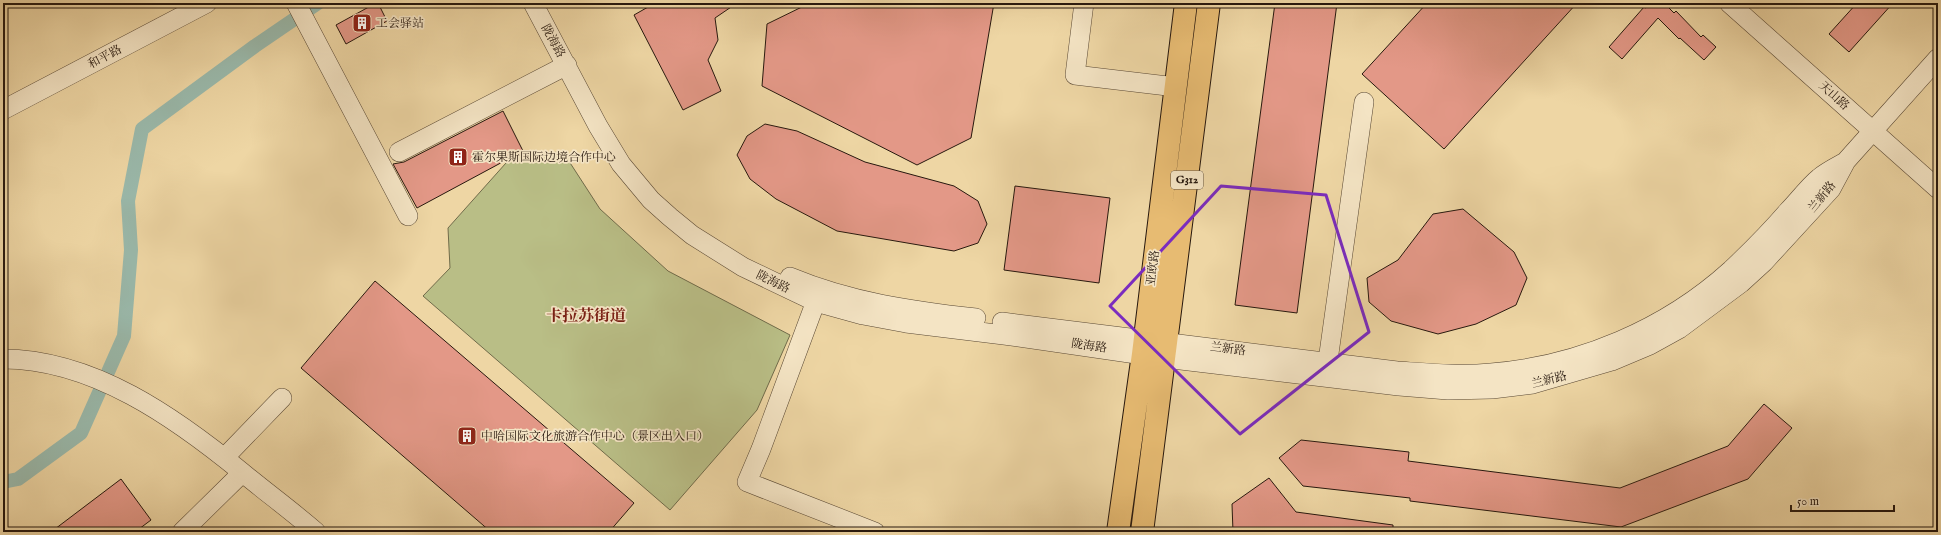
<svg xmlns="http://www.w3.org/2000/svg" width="1941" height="535" viewBox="0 0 1941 535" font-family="'IM FELL English','Noto Serif SC',serif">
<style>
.green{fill:#b9be86;stroke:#706b4a}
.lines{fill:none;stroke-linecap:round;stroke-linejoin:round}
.canal{stroke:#9ab9ab;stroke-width:14}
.building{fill:#e39887;stroke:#27180e}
.minor-casing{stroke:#594834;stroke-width:20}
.highway-casing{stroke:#27180e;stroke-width:24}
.minor{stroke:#f4e4c4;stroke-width:19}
.highway{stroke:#e7bb72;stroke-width:22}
.marked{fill:none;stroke:#7b2cbf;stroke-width:3;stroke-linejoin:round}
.labels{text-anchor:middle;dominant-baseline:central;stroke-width:3.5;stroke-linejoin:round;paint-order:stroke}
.shield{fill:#f4e4c4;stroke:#645545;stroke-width:1}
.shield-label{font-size:11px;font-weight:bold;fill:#27180e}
.poi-label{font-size:12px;fill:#27180e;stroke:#f4e4c4;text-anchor:start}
.street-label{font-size:12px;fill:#27180e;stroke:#f4e4c4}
.district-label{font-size:16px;font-weight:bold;fill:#7a1f14;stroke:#f4e4c4}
</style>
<rect width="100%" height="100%" fill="#eed6a4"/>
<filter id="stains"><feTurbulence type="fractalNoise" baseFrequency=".005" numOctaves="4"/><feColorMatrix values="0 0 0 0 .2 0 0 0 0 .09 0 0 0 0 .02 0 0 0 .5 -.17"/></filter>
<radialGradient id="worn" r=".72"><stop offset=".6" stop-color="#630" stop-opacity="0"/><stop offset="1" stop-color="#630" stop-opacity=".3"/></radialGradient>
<!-- green -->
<path class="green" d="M563 152 600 209 668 271 790 335 757 410 670 510 423 296 450 268 448 228 514 154Z"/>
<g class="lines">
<!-- canal -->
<path class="canal" d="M3 482 18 479 81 433 124 336 131 250 128 201 142 129 255 46 318 3"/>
</g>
<!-- building -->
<path class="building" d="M376 3H378L387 21 346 44 336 25Z
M655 3H737L715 18 718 40 708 60 721 91 683 110 634 15Z
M810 3H994L971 138 917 165 762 86 767 24Z
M1275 3H1337L1297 313 1235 305Z
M1427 3H1577L1444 149 1362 74Z
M1651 3H1664L1674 13 1676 11 1701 37 1703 35 1716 47 1704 60 1680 38 1679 39 1658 18 1622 59 1609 47 1644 7 1646 8Z
M1857 3H1893L1849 52 1829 34Z
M503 111 523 151 417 208 393 164 404 162Z
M765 124 797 131 865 162 954 186 978 201 987 224 978 243 954 251 837 231 776 199 750 179 737 155 747 136Z
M1015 186 1110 198 1099 283 1004 270Z
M1463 209 1514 252 1527 278 1516 305 1476 324 1438 334 1391 321 1369 302 1367 278 1398 260 1433 214Z
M375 281 634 503 609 532H491L301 368Z
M1764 404 1792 428 1748 479 1621 527 1410 501V498L1303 486 1279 458 1301 440 1409 452 1408 461 1620 488 1728 446Z
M1269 478 1296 512 1393 525V532H1233L1232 504Z
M121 479 151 520 135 532H51Z"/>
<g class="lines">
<!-- minor casing -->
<g class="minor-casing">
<path id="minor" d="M296 3 408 216
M533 3 598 126 621 164 651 200 670 217 692 235 743 267 816 302 863 315 906 323 1004 335 1164 358 1399 386 1448 390 1492 389 1533 384 1612 361 1650 345 1679 329 1741 283 1764 262 1831 189 1846 161 1938 58
M1084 3 1075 75 1176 87
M1729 3 1938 189
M3 110 207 3
M399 152 567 65
M790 277C850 302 912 311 976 318
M820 290 761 449 747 482 875 532
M1002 322 1397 371C1428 373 1460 376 1491 373 1579 366 1666 329 1731 270 1751 251 1770 232 1788 211 1798 201 1808 187 1819 178 1826 172 1836 167 1845 162
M3 359C93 359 176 418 243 473 267 493 292 511 316 532
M1326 375 1364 102
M225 457 282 398
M182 532 242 473"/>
</g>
<!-- highway casing -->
<g class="highway-casing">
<path id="highway" d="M1118 532 1143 354 1186 3
M1142 532 1209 3"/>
</g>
<!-- minor -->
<use href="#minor" class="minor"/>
<!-- highway -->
<use href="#highway" class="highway"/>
</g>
<!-- marked area -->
<path class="marked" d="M1221 186 1326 195 1369 332 1240 434 1110 306Z"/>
<!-- icons -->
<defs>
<g id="building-square" transform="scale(1)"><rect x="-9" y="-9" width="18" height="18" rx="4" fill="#8f2418" stroke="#f4e4c4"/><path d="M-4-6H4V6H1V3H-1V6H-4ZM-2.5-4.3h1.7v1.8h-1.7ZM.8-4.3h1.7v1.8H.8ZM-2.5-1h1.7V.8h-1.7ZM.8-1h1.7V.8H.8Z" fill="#fff"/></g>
</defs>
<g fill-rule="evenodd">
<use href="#building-square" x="362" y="23"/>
<use href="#building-square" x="458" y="157"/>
<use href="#building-square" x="467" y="436"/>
</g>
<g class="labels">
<!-- shield labels -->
<rect class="shield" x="1171" y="171" width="32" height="18" rx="3"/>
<g class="shield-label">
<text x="1187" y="180">G312</text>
</g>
<!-- poi labels -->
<g class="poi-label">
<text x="376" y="23">工会驿站</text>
<text x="472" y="157">霍尔果斯国际边境合作中心</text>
<text x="481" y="436">中哈国际文化旅游合作中心（景区出入口）</text>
</g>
<!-- street labels -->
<g class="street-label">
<text transform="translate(553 41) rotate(61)">陇海路</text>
<text transform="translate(105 57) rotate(-28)">和平路</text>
<text transform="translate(1834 96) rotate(42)">天山路</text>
<text transform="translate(1822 197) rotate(-51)">兰新路</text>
<text transform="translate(1153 268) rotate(-83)">亚欧路</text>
<text transform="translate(773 282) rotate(26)">陇海路</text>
<text transform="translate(1089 346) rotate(8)">陇海路</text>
<text transform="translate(1228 349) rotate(7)">兰新路</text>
<text transform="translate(1549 380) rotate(-14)">兰新路</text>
</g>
<!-- district labels -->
<g class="district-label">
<text x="586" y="317">卡拉苏街道</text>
</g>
</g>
<!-- margin -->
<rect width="1941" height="535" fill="none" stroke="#eed6a4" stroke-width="16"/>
<rect x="4" y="4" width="1933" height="527" fill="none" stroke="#27180e" stroke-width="2"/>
<rect x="8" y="8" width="1925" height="519" fill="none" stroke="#27180e"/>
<!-- scale -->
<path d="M1791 505v6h103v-6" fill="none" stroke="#27180e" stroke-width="2"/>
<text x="1797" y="505" font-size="12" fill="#27180e" stroke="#f4e4c4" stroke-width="3" paint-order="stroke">50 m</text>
<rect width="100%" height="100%" filter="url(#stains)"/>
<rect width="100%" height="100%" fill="url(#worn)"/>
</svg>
